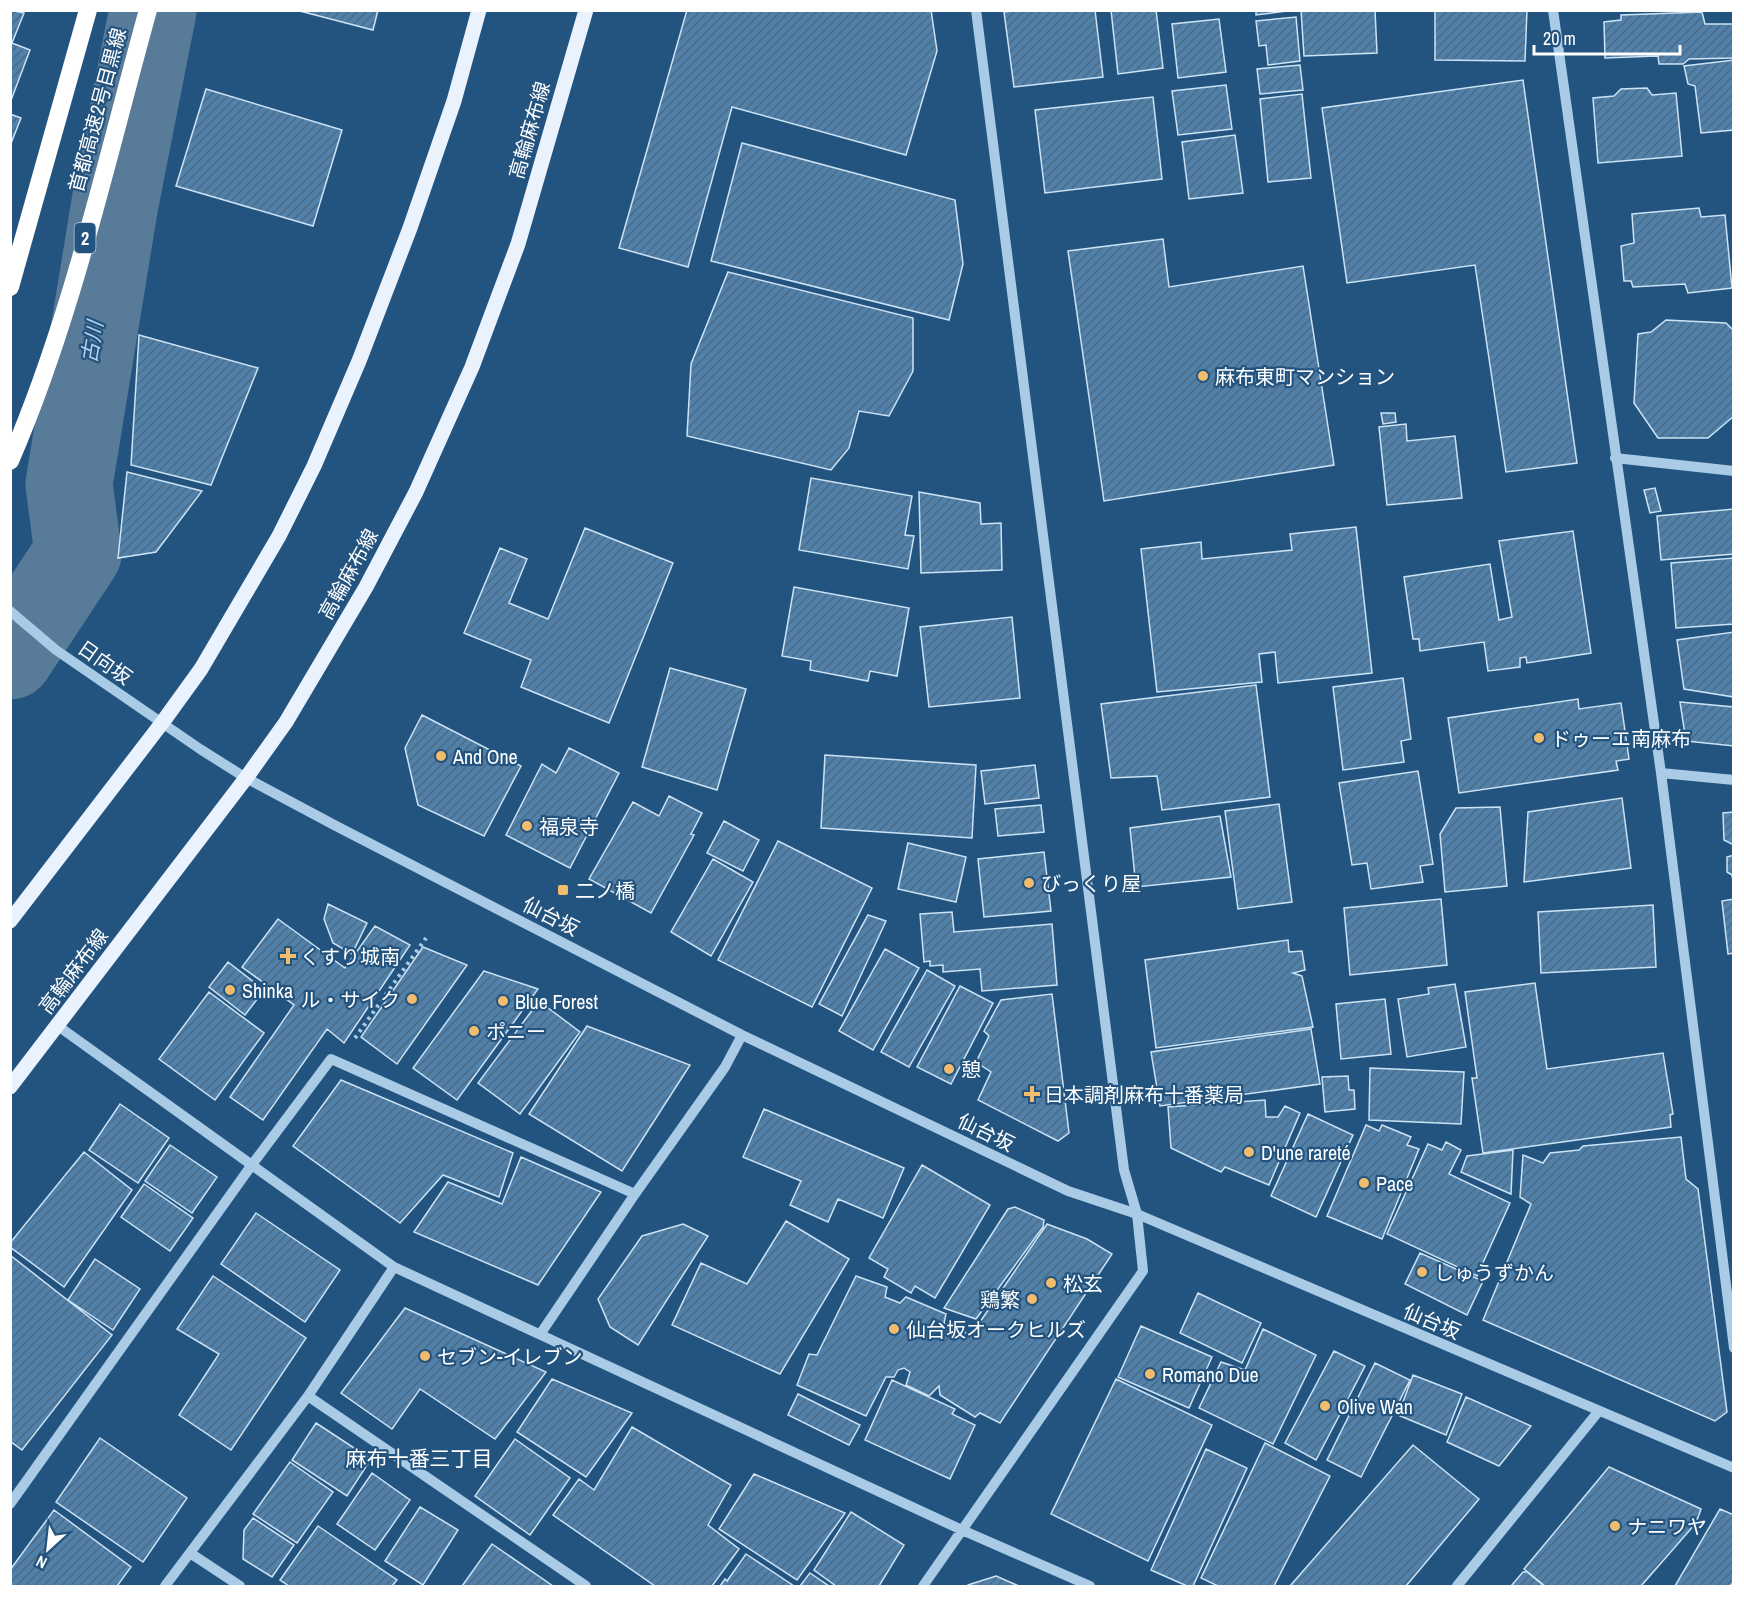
<svg xmlns="http://www.w3.org/2000/svg" width="1744" height="1597" viewBox="0 0 1744 1597" font-family="'Archivo Narrow','Noto Sans JP',sans-serif">
<style>
.lines{fill:none;stroke-linecap:round;stroke-linejoin:round}
.river{stroke:#587b99;stroke-width:87}
.building{fill:url(#building-hatch);stroke:#cce3f5;stroke-width:1.5}
.path{stroke:#a9cbe6;stroke-width:4;stroke-dasharray:3 4.5;stroke-linecap:butt}
.minor{stroke:#a9cbe6;stroke-width:10}
.major{stroke:#eaf3fd;stroke-width:15}
.highway{stroke:#fff;stroke-width:18}
.poi-dot{fill:#f1bd6c;stroke:#23547f;stroke-width:2}
.labels{text-anchor:middle;dominant-baseline:central;stroke-width:4.5;stroke-linejoin:round;paint-order:stroke}
.shield{fill:#23547f;stroke:#bdccd9;stroke-width:1.5}
.shield-label{font-size:18px;font-weight:bold;fill:#fff}
.street-label{font-size:20px;fill:#fff;stroke:#23547f}
.poi-label{font-size:20px;fill:#fff;stroke:#23547f;text-anchor:start}
.water-label{font-size:21px;font-style:italic;fill:#b4d4ee;stroke:#23547f}
.neighbourhood-label{font-size:21px;fill:#fff;stroke:#23547f}
</style>
<defs>
<pattern id="building-hatch" width="6" height="6" patternUnits="userSpaceOnUse" patternTransform="scale(1.5)"><rect width="6" height="6" fill="#5081aa"/><path d="M-1 1l2-2M0 6l6-6M5 7l2-2" fill="none" stroke="#4e6980"/></pattern>
</defs>
<rect width="100%" height="100%" fill="#23547f"/>
<g class="lines">
<!-- river -->
<path class="river" d="M10 656 78 553 69 484 115 203 153 10"/>
</g>
<!-- building -->
<path class="building" d="M10 10 24 13 12 43 30 50 10 103Z
M296 10H378L373 30Z
M687 10H931L937 51 906 155 732 107 688 267 619 248Z
M1016 10H1095L1103 77 1014 87 1004 12Z
M1111 10H1156L1163 68 1118 74Z
M1256 10H1294L1256 15Z
M1301 10H1375L1377 53 1304 56Z
M1435 10H1527L1525 61 1435 60Z
M1702 12 1705 24H1734V58L1689 59 1683 64H1659L1658 56 1605 58 1604 22 1621 20V15Z
M1296 17 1300 61 1268 65 1266 45 1259 46 1256 21Z
M1219 19 1226 72 1178 78 1172 24Z
M1734 60V130L1701 133 1695 86 1688 84 1684 66Z
M1300 65 1303 90 1260 94 1257 69Z
M1523 80 1577 463 1506 472 1475 265 1347 283 1322 108Z
M1226 85 1232 129 1178 135 1172 91Z
M1647 88 1652 95 1676 93 1682 156 1598 163 1593 98 1614 96 1621 89Z
M206 89 342 130 313 226 176 186Z
M1302 94 1311 178 1268 182 1260 99Z
M1153 97 1162 179 1045 193 1035 110Z
M10 114 21 118 10 146Z
M1235 135 1243 193 1189 199 1182 142Z
M742 143 955 200 963 264 949 320 711 261Z
M1699 208 1701 217 1725 215 1732 288 1688 293 1685 284 1633 287 1631 281H1624L1621 246 1634 243 1632 214Z
M1163 239 1169 287 1303 266 1334 465 1104 501 1068 251Z
M728 272 913 318V371L889 416 859 411 849 448 831 470 687 436 691 364Z
M1666 320 1726 323 1734 331V416L1708 438H1658L1634 403 1638 334 1651 332Z
M139 335 258 368 211 485 131 465Z
M1381 413H1395L1396 422 1383 424Z
M1406 424 1407 441 1455 436 1462 498 1387 505 1379 427Z
M127 472 202 491 156 552 118 558Z
M811 478 912 496 905 535 914 536 908 569 799 550Z
M1655 488 1661 511 1650 513 1644 490Z
M919 492 980 503 981 524 1001 523 1002 570 921 573Z
M1734 509V554L1661 560 1657 516Z
M1356 527 1372 673 1278 683 1275 652 1259 654 1262 682 1157 692 1141 549 1201 542 1202 559 1292 550 1290 534Z
M585 528 673 563 609 723 521 687 531 660 464 633 500 548 527 559 509 603 548 619Z
M1573 531 1591 653 1527 663 1526 657 1520 658V667L1488 671 1484 642 1420 651 1419 639H1413L1404 577 1490 564 1499 620 1512 617 1499 541Z
M1734 558V624L1676 628 1671 563Z
M794 587 909 608 897 676 870 671 868 681 810 670 811 661 782 656Z
M1012 617 1020 698 929 707 920 627Z
M1734 632V697L1684 689 1677 640Z
M670 668 746 689 717 790 642 767Z
M1403 678 1411 739 1401 741 1404 762 1343 770 1333 687Z
M1256 685 1270 797 1162 810 1157 776 1111 778 1101 704Z
M1578 699 1579 709 1621 703 1629 759 1616 761 1618 770 1459 793 1448 718Z
M1680 702 1734 707V746L1686 741Z
M422 715 521 766 484 836 418 805 405 748Z
M569 748 619 773 570 868 506 835 542 764 556 773Z
M825 755 976 765 972 838 821 828Z
M1035 765 1039 798 985 804 981 771Z
M1418 771 1433 864 1420 866 1423 882 1371 889 1367 863 1352 865 1339 783Z
M669 796 702 813 691 834 694 835 651 913 589 879 633 802 659 816Z
M1622 798 1631 868 1524 882 1528 812Z
M1279 804 1292 902 1238 909 1225 811Z
M1041 805 1044 832 998 836 995 809Z
M1500 807 1507 886 1445 892 1440 834 1456 808Z
M1734 812V845L1724 840 1723 813Z
M1220 816 1231 877 1136 887 1130 828Z
M724 821 759 840 743 871 707 853Z
M778 841 872 888 812 1007 718 960Z
M908 843 966 857 956 902 898 889Z
M1044 852 1051 911 984 917 978 859Z
M1734 855V885L1732 875 1727 872V857Z
M713 859 753 882 711 956 671 932Z
M1441 899 1447 965 1350 975 1344 908Z
M1734 899V953L1728 954 1722 901Z
M328 904 367 923 352 954 333 943 324 919Z
M1653 905 1656 967 1541 973 1538 912Z
M952 912 954 932 1052 924 1057 985 982 991 980 969 943 972V965L930 966V961L924 962 920 914Z
M868 915 886 921 842 1016 819 1004Z
M278 919 345 968 375 926 410 945 344 1043 327 1029 263 1120 230 1097 294 1005 242 967Z
M1288 940 1289 952 1302 951 1305 970 1293 973 1302 976 1313 1027 1156 1048 1145 960Z
M423 947 467 965 397 1064 361 1037Z
M885 949 919 968 873 1050 839 1031Z
M228 962 264 990 245 1015 209 987Z
M927 970 955 986 909 1067 881 1052Z
M484 971 538 989 457 1100 413 1068Z
M1535 983 1547 1069 1663 1053 1673 1114 1670 1115 1671 1127 1483 1153 1472 1078H1477L1465 992Z
M1455 984 1466 1047 1407 1057 1398 999 1429 994 1428 988Z
M960 986 993 1003 951 1084 917 1067Z
M209 992 264 1033 215 1100 159 1059Z
M1052 994 1069 1133 1058 1141 978 1100 991 1072 976 1062 989 1036 984 1031 1001 1000Z
M1385 999 1391 1054 1341 1059 1336 1004Z
M539 1001 580 1032 520 1114 478 1083Z
M587 1026 690 1065 622 1171 529 1114Z
M1311 1029 1320 1084 1160 1106 1151 1052Z
M1370 1068 1464 1072 1461 1124 1369 1120Z
M1348 1076 1349 1090H1354L1355 1109 1325 1112 1322 1077Z
M341 1080 513 1153 499 1197 443 1175 400 1223 293 1146Z
M1265 1100 1266 1117H1278L1285 1106 1300 1113 1269 1185 1225 1167 1221 1172 1171 1148 1168 1107Z
M120 1104 169 1138 138 1183 89 1150Z
M764 1109 904 1168 883 1218 838 1199 828 1222 790 1205 801 1181 743 1157Z
M1308 1114 1353 1135 1316 1217 1271 1196Z
M1366 1125 1379 1131 1382 1125 1411 1137 1407 1145 1419 1149 1382 1239 1327 1216Z
M1681 1137 1686 1179 1698 1189 1727 1412 1715 1421 1483 1320 1531 1204 1520 1197 1523 1155 1543 1163 1550 1153 1579 1150 1583 1146Z
M1446 1142 1461 1150 1449 1174 1510 1203 1477 1276 1387 1234 1428 1144 1442 1150Z
M170 1145 217 1177 192 1213 145 1181Z
M1513 1150 1511 1194 1461 1172 1467 1156Z
M84 1152 132 1190 64 1287 10 1247V1243Z
M521 1157 601 1192 538 1285 414 1232 448 1182 502 1204Z
M922 1165 990 1205 935 1298 915 1286 911 1293 884 1277 888 1269 869 1258Z
M144 1184 193 1218 170 1251 121 1217Z
M1015 1207 1044 1220 1043 1227 976 1319 944 1308 1008 1209Z
M256 1213 340 1270 305 1322 221 1264Z
M786 1221 849 1259 780 1374 672 1325 701 1263 747 1284Z
M683 1224 708 1236 638 1345 610 1327 598 1299 642 1236Z
M1047 1224 1087 1239 1112 1254 1000 1423 980 1413 975 1417 940 1395 939 1386 929 1396 906 1385 910 1372 904 1368 898 1370 894 1377H886L866 1416 797 1385 809 1354 817 1355 856 1276 887 1287 885 1297 900 1303 906 1297 946 1314 944 1323 971 1335Z
M1420 1253 1483 1281 1467 1315 1405 1284Z
M10 1255 112 1335 22 1450 10 1441Z
M95 1259 140 1289 113 1330 68 1300Z
M213 1276 306 1338 231 1450 179 1415 219 1354 177 1329Z
M1198 1293 1261 1323 1242 1363 1180 1333Z
M405 1308 546 1372 495 1439 420 1389 392 1429 341 1393Z
M1141 1326 1212 1357 1189 1408 1118 1377Z
M1263 1329 1316 1355 1273 1444 1199 1408 1221 1362 1245 1370Z
M1334 1351 1365 1366 1316 1460 1285 1443Z
M1375 1363 1410 1380 1361 1477 1327 1460Z
M1413 1375 1462 1394 1446 1435 1398 1415Z
M552 1379 632 1413 586 1477 517 1432Z
M1116 1379 1212 1425 1148 1561 1051 1514Z
M892 1380 955 1409 952 1414 975 1425 950 1479 865 1440Z
M798 1394 860 1425 849 1445 788 1415Z
M1466 1397 1531 1426 1499 1466 1447 1442Z
M316 1423 371 1459 347 1496 292 1460Z
M632 1427 731 1485 708 1525 739 1549 712 1586H655L553 1515 579 1479 594 1490Z
M100 1438 187 1498 143 1562 56 1502Z
M515 1439 570 1478 530 1535 475 1496Z
M1265 1443 1330 1476 1274 1586H1218L1201 1578Z
M1413 1445 1479 1499 1406 1586H1290Z
M1206 1449 1247 1468 1193 1586H1187L1151 1570Z
M290 1462 333 1492 297 1543 253 1514Z
M1609 1467 1701 1509 1696 1523 1641 1586H1545L1524 1569Z
M372 1473 410 1500 375 1550 337 1524Z
M754 1474 845 1513 797 1580 719 1529Z
M420 1507 458 1530 423 1585 385 1561Z
M1720 1509 1734 1515V1581L1730 1586H1675Z
M54 1510 131 1567 117 1586H10V1570Z
M851 1512 904 1545 879 1586H836L814 1570Z
M253 1518 294 1545 272 1577 243 1559 244 1530Z
M318 1526 397 1580 392 1586H289L280 1580Z
M492 1544 553 1586H462Z
M746 1554 794 1586H720L725 1579 727 1581Z
M1523 1572H1527L1544 1586H1511Z
M810 1573 829 1586H800Z
M996 1576 1019 1586H967L968 1585Z"/>
<g class="lines">
<!-- path -->
<path class="path" d="M355 1038 426 938"/>
<!-- minor -->
<path class="minor" d="M1553 10 1661 773 1734 1348
M1615 458 1734 471
M10 611 56 650 200 749 246 778 338 827 742 1035 1068 1191 1137 1214 1734 1468
M1661 773 1734 780
M58 1026 394 1267 962 1530 1090 1586
M541 1333 635 1194 725 1067 742 1035
M308 1396 586 1586
M10 1504 251 1166 331 1059 635 1194
M190 1553 240 1586
M165 1586 308 1396 394 1267
M923 1586 1143 1271 1137 1214 1124 1170 976 10
M1457 1586 1598 1412"/>
<!-- major -->
<path class="major" d="M10 921 162 723 201 669 279 536 314 466 359 361 410 228 454 101 479 10
M10 1087 246 778 286 722 366 587 416 492 472 367 518 244 586 10"/>
<!-- highway -->
<path class="highway" d="M10 287 88 10
M10 461C72 318 106 161 148 10"/>
</g>
<!-- markers -->
<g class="poi-dot">
<circle cx="1203" cy="376" r="6"/>
<circle cx="1539" cy="738" r="6"/>
<circle cx="441" cy="756" r="6"/>
<circle cx="527" cy="826" r="6"/>
<circle cx="1029" cy="883" r="6"/>
<rect x="557" y="884" width="12" height="12" rx="3"/>
<path d="M285 947h6v6h6v6h-6v6h-6v-6h-6v-6h6z"/>
<circle cx="230" cy="990" r="6"/>
<circle cx="412" cy="999" r="6"/>
<circle cx="503" cy="1001" r="6"/>
<circle cx="474" cy="1031" r="6"/>
<circle cx="949" cy="1069" r="6"/>
<path d="M1029 1085h6v6h6v6h-6v6h-6v-6h-6v-6h6z"/>
<circle cx="1249" cy="1152" r="6"/>
<circle cx="1364" cy="1183" r="6"/>
<circle cx="1422" cy="1272" r="6"/>
<circle cx="1051" cy="1283" r="6"/>
<circle cx="1032" cy="1299" r="6"/>
<circle cx="894" cy="1329" r="6"/>
<circle cx="425" cy="1356" r="6"/>
<circle cx="1150" cy="1374" r="6"/>
<circle cx="1325" cy="1406" r="6"/>
<circle cx="1615" cy="1526" r="6"/>
</g>
<g class="labels">
<!-- shield labels -->
<rect class="shield" x="74.5" y="223" width="21" height="30" rx="4.5"/>
<g class="shield-label">
<text x="85" y="238">2</text>
</g>
<!-- street labels -->
<g class="street-label">
<text transform="translate(97 110) rotate(-75)">首都高速2号目黒線</text>
<text transform="translate(529 130) rotate(-74)">高輪麻布線</text>
<text transform="translate(348 574) rotate(-61)">高輪麻布線</text>
<text transform="translate(105 662) rotate(35)">日向坂</text>
<text transform="translate(551 916) rotate(27)">仙台坂</text>
<text transform="translate(73 971) rotate(-53)">高輪麻布線</text>
<text transform="translate(986 1132) rotate(26)">仙台坂</text>
<text transform="translate(1432 1321) rotate(23)">仙台坂</text>
</g>
<!-- poi labels -->
<g class="poi-label">
<text x="1215" y="376">麻布東町マンション</text>
<text x="1551" y="738">ドゥーエ南麻布</text>
<text x="453" y="756">And One</text>
<text x="539" y="826">福泉寺</text>
<text x="1041" y="883">びっくり屋</text>
<text x="575" y="890">二ノ橋</text>
<text x="300" y="956">くすり城南</text>
<text x="242" y="990">Shinka</text>
<text x="400" y="999" text-anchor="end">ル・サイク</text>
<text x="515" y="1001">Blue Forest</text>
<text x="486" y="1031">ポニー</text>
<text x="961" y="1069">憩</text>
<text x="1044" y="1094">日本調剤麻布十番薬局</text>
<text x="1261" y="1152">D'une rareté</text>
<text x="1376" y="1183">Pace</text>
<text x="1434" y="1272">しゅうずかん</text>
<text x="1063" y="1283">松玄</text>
<text x="1020" y="1299" text-anchor="end">鶏繁</text>
<text x="906" y="1329">仙台坂オークヒルズ</text>
<text x="437" y="1356">セブン-イレブン</text>
<text x="1162" y="1374">Romano Due</text>
<text x="1337" y="1406">Olive Wan</text>
<text x="1627" y="1526">ナニワヤ</text>
</g>
<!-- water labels -->
<g class="water-label">
<text transform="translate(92 342) rotate(-81)">古川</text>
</g>
<!-- neighbourhood labels -->
<g class="neighbourhood-label">
<text x="419" y="1458">麻布十番三丁目</text>
</g>
</g>
<!-- border -->
<rect width="1744" height="1597" fill="none" stroke="#ffffff" stroke-width="24"/>
<!-- north arrow -->
<g transform="translate(48 1549) rotate(207)" stroke="#23547f" stroke-width="4.5" paint-order="stroke">
<path d="M0-4.5L10 22L0 15L-10 22Z" fill="#ffffff"/>
<text y="-9" font-size="16" font-weight="bold" text-anchor="middle" fill="#ffffff">N</text>
</g>
<!-- scale -->
<path d="M1534 45v9h146v-9" fill="none" stroke="#ffffff" stroke-width="3"/>
<text x="1543" y="45" font-size="18" fill="#ffffff" stroke="#23547f" stroke-width="4.5" paint-order="stroke">20 m</text>
</svg>
